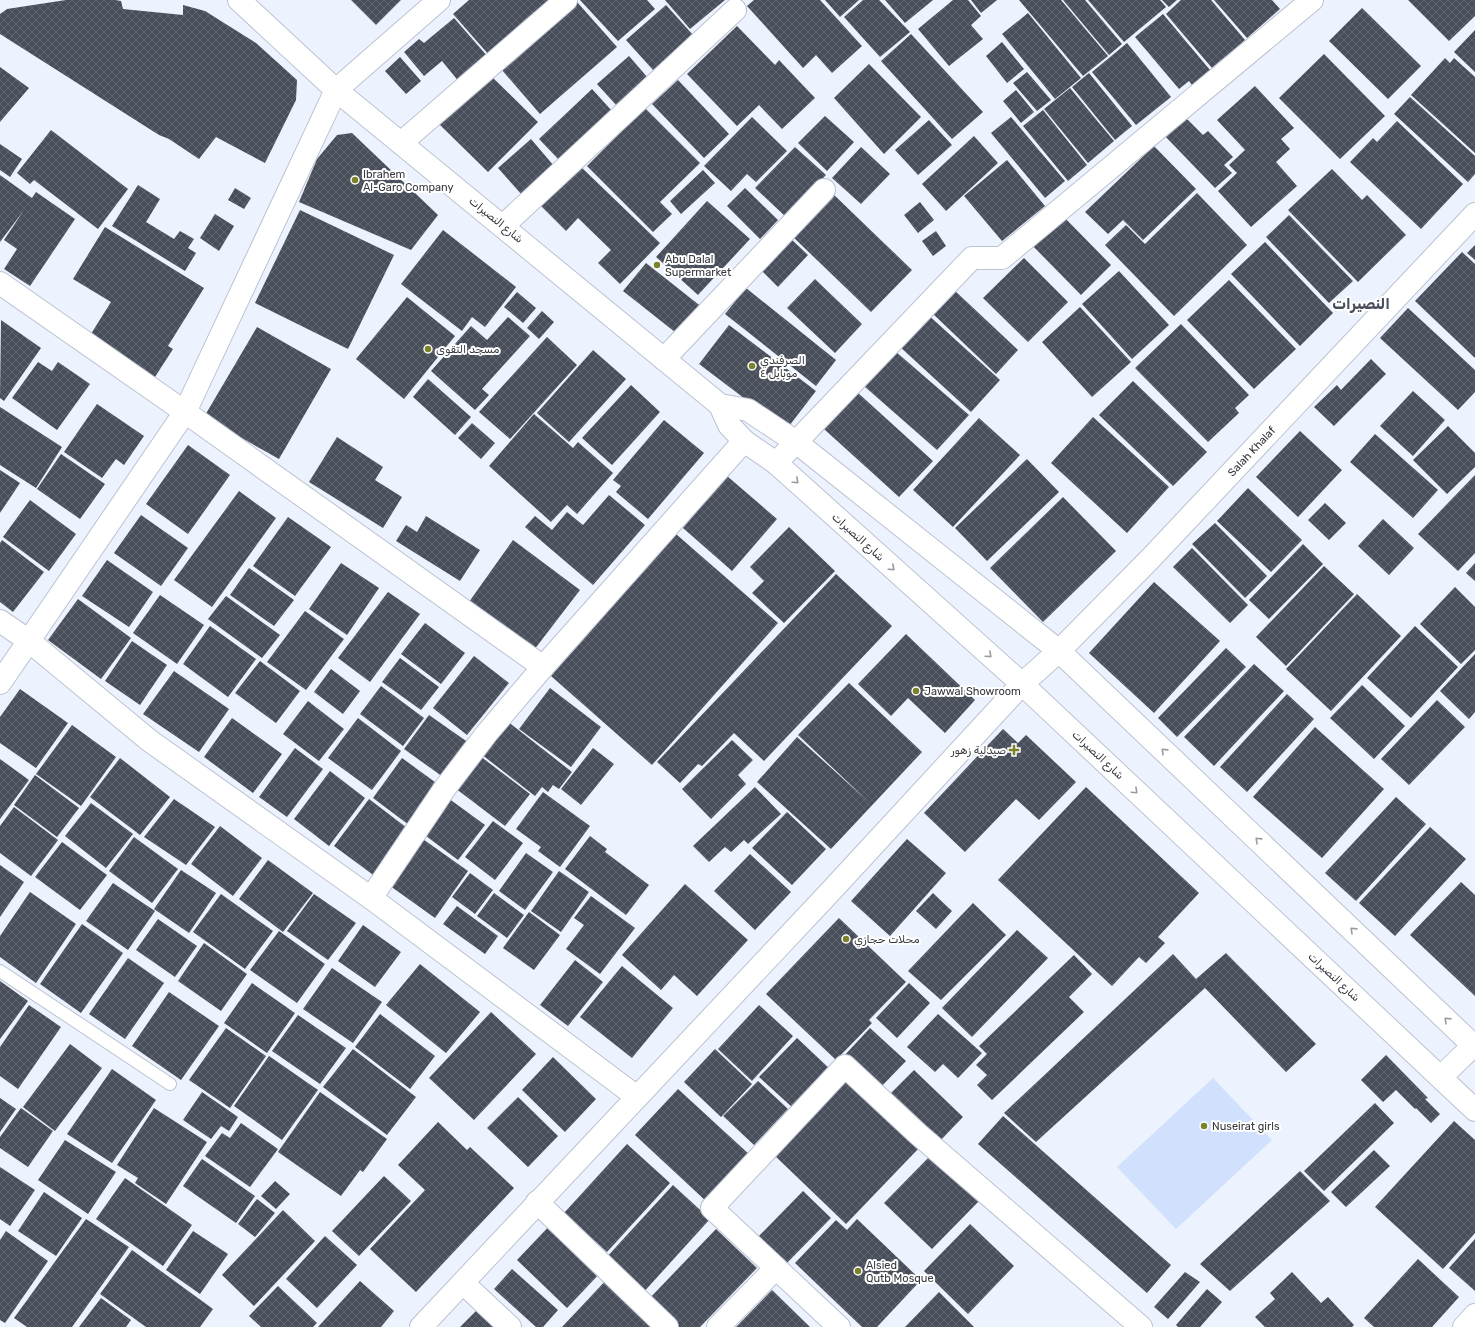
<svg xmlns="http://www.w3.org/2000/svg" width="1475" height="1327" viewBox="0 0 1475 1327" font-family="Rubik,'Noto Sans Arabic',sans-serif">
<style>
.pitch{fill:#d1e0fc}
.building{fill:url(#building-cross-hatch)}
.lines{fill:none;stroke-linecap:round;stroke-linejoin:round}
.service-casing{stroke:#bbc2d0;stroke-width:14}
.minor-casing{stroke:#bbc2d0;stroke-width:24}
.secondary-casing{stroke:#bbc2d0;stroke-width:24}
.service{stroke:#fff;stroke-width:12}
.minor{stroke:#fff;stroke-width:22}
.secondary{stroke:#fff;stroke-width:22}
.oneway{stroke:#9a9b9e}
.poi-dot{fill:#7b822c;stroke:#fff;stroke-width:1.5}
.labels{text-anchor:middle;dominant-baseline:central;stroke-width:4;stroke-linejoin:round;paint-order:stroke}
.poi-label{font-size:11px;fill:#34373d;stroke:#fff;text-anchor:start}
.street-label{font-size:11px;fill:#34373d;stroke:#fff}
.district-label{font-size:15px;font-weight:bold;fill:#484e5a;stroke:#fff}
</style>
<defs>
<pattern id="building-cross-hatch" width="8" height="8" patternUnits="userSpaceOnUse"><rect width="8" height="8" fill="#484e5a"/><path d="M0 0l8 8M0 8l8-8" fill="none" stroke="#60656f"/></pattern>
</defs>
<rect width="100%" height="100%" fill="#edf3fe"/>
<!-- pitch -->
<path class="pitch" d="M1213 1078 1272 1140 1176 1229 1117 1167Z"/>
<!-- building -->
<path class="building" d="M66 0H115L121 1 123 9 183 15V5L205 11 256 43 297 80 296 100 265 163 216 137 199 159 169 139 159 135 0 34V14L7 9Z
M351 0H401L376 25Z
M469 0H553L489 55 453 14Z
M580 0H647L655 9 618 41Z
M665 0H725L690 29Z
M754 0H820L862 46 832 73 816 55 803 68 747 6Z
M825 0H859L840 17Z
M863 0H879L910 32 880 57 844 17Z
M885 0H933L905 23Z
M953 0H968L981 16 971 25 983 39 949 66 918 29Z
M971 0H997L981 13Z
M1019 0H1061L1108 56 1083 76Z
M1063 0H1085L1122 44 1109 55Z
M1088 0H1160L1166 7 1124 42Z
M1162 0H1177L1169 7Z
M1181 0H1211L1245 40 1212 68 1166 14Z
M1214 0H1272L1280 9 1247 38Z
M1408 0H1475V16L1449 41Z
M577 2 617 47 540 114 501 69Z
M666 5 693 35 653 70 626 40Z
M1362 8 1421 66 1388 99 1329 41Z
M1028 13 1081 78 1055 99 1002 34Z
M1163 14 1210 70 1192 85 1189 81 1179 89 1135 37Z
M454 18 489 58 460 83 442 61 424 76 404 52 419 39 424 43Z
M737 26 775 65 779 60 815 98 782 129 759 105 737 126 687 74Z
M1475 30V72L1454 52Z
M911 34 983 112 952 139 881 61Z
M1002 42 1024 69 1007 83 986 56Z
M1127 43 1171 97 1136 125 1092 72Z
M1324 54 1385 116 1340 159 1279 98Z
M629 56 648 78 616 105 597 84Z
M400 57 421 81 406 94 385 71Z
M1445 58 1450 63 1454 58 1475 77V153L1411 95Z
M869 64 921 117 884 154 834 98Z
M0 67 29 88 0 122Z
M1027 72 1051 100 1037 111 1013 83Z
M1089 73 1132 126 1115 140 1072 87Z
M489 74 538 122 488 172 439 124Z
M678 80 729 134 704 158 652 104Z
M1255 86 1294 128 1281 139 1290 149 1276 162 1297 186 1251 227 1218 191 1237 173 1229 165 1245 150 1217 120Z
M1070 88 1114 141 1088 163 1044 109Z
M592 89 612 111 559 160 539 139Z
M1016 90 1034 112 1021 123 1003 101Z
M1410 97 1475 156V174L1468 182 1394 114Z
M645 108 700 163 660 202 672 214 653 232 587 166Z
M1043 110 1087 165 1068 181 1023 126Z
M1182 114 1203 135 1208 131 1233 157 1224 165 1232 173 1215 188 1162 133Z
M825 116 854 142 827 171 798 143Z
M752 117 787 151 756 182 747 174 731 191 704 166Z
M1011 117 1065 181 1045 198 991 133Z
M929 120 952 145 918 175 895 150Z
M1397 121 1463 184 1421 229 1350 162 1373 138 1377 142Z
M51 130 128 189 98 229 34 180 30 184 17 173Z
M352 133 438 215 411 250 299 202 317 159 337 135Z
M974 136 998 163 946 211 922 184Z
M531 139 554 166 521 194 498 168Z
M0 144 22 159 10 177 0 170Z
M1154 146 1196 189 1143 240 1123 220 1108 234 1085 212Z
M795 147 826 175 786 217 755 188Z
M861 147 890 174 861 204 832 178Z
M1007 160 1045 206 1002 241 964 196Z
M580 166 660 243 620 284 598 263 611 250 578 218 566 231 541 206Z
M1332 169 1362 200 1367 195 1406 235 1358 282 1288 210Z
M703 170 715 183 681 214 670 201Z
M0 175 32 198 36 192 75 219 30 286 4 269 17 249 4 240 24 210 0 242Z
M138 185 160 199 146 222 174 239 180 231 194 239 188 248 196 253 185 271 112 226Z
M235 188 251 198 244 209 228 200Z
M745 188 778 220 760 239 727 206Z
M831 192 912 270 871 312 790 234Z
M1197 193 1247 245 1174 316 1105 245 1126 225 1145 244Z
M707 201 750 239 698 295 656 257Z
M920 202 934 220 918 233 904 215Z
M300 210 394 255 348 349 255 303Z
M1060 213 1111 265 1081 295 1029 242Z
M215 214 234 226 219 251 200 238Z
M1289 215 1353 281 1329 303 1266 237Z
M105 227 204 288 168 346 173 349 155 377 89 337 111 302 73 279Z
M443 230 516 287 485 327 472 317 462 331 401 284Z
M936 231 946 246 933 256 922 241Z
M787 235 808 255 778 287 757 266Z
M1265 242 1333 313 1300 346 1231 274Z
M1475 245V260L1467 253Z
M1462 252 1475 264V358L1415 301Z
M1024 258 1068 302 1028 342 983 298Z
M646 263 703 308 680 336 623 291Z
M1119 271 1169 325 1132 359 1082 304Z
M815 279 862 324 835 353 787 308Z
M1229 280 1296 349 1254 389 1187 320Z
M746 288 836 360 816 386 725 314Z
M952 288 1018 350 996 374 930 311Z
M517 292 536 308 523 323 504 307Z
M407 297 455 336 404 399 356 359Z
M1080 307 1131 362 1092 397 1042 342Z
M1408 308 1475 370V392L1458 410 1380 338Z
M542 311 554 322 539 339 527 328Z
M926 313 1000 380 971 412 898 345Z
M508 317 530 336 482 389 489 395 475 410 431 371 471 326 487 340Z
M1 320 41 348 4 401 0 398Z
M1181 324 1249 395 1235 408 1239 413 1208 442 1135 368Z
M729 325 816 391 786 430 699 364Z
M257 327 331 369 279 459 204 417Z
M547 337 577 365 510 439 479 412Z
M593 350 626 379 569 442 537 413Z
M895 351 969 415 937 450 864 386Z
M1371 359 1386 374 1334 426 1314 407 1337 385 1341 390Z
M38 362 52 371 58 362 90 384 57 430 12 398Z
M428 379 471 417 455 435 413 397Z
M1133 381 1207 452 1173 486 1099 415Z
M631 385 660 412 612 465 582 438Z
M1413 391 1445 420 1413 456 1380 426Z
M857 392 933 461 899 497 824 429Z
M97 404 144 436 124 465 116 459 102 478 64 452Z
M0 407 62 447 36 488 0 465Z
M534 414 573 448 578 442 613 473 577 514 567 505 551 522 489 466Z
M1093 417 1169 487 1127 533 1051 463Z
M979 418 1020 455 953 527 913 490Z
M664 420 704 453 648 519 616 492 621 486 613 480Z
M472 423 495 443 481 459 458 438Z
M1448 426 1475 453V467L1447 494 1413 460Z
M1300 431 1342 470 1298 517 1256 477Z
M1375 434 1438 490 1413 518 1350 462Z
M337 437 383 467 375 480 402 497 383 528 309 482Z
M188 445 230 475 188 534 146 504Z
M61 454 105 484 80 519 37 489Z
M1027 459 1059 492 987 561 955 528Z
M0 470 20 483 0 513Z
M1475 475V553L1458 571 1418 534Z
M727 476 777 519 732 571 683 528Z
M1248 488 1302 540 1271 572 1217 521Z
M239 491 276 518 212 607 174 580Z
M609 495 645 525 593 585 525 527 535 516 552 530 567 512 583 525Z
M1063 497 1116 551 1043 622 990 568Z
M30 500 76 534 49 571 3 537Z
M1325 503 1346 523 1329 540 1308 520Z
M141 515 188 548 161 586 114 553Z
M426 516 480 550 460 581 396 541 406 525 417 532Z
M288 517 331 547 295 596 253 566Z
M1383 519 1414 548 1389 575 1358 546Z
M1215 523 1267 576 1245 598 1192 544Z
M789 527 835 571 784 623 752 593 764 581 750 567Z
M676 534 778 623 652 765 551 676Z
M2 540 44 572 13 612 0 602V543Z
M513 540 580 590 534 650 469 602Z
M1303 544 1323 564 1269 619 1249 600Z
M1192 548 1248 605 1230 623 1173 567Z
M107 560 153 592 129 627 82 596Z
M341 563 379 588 347 635 309 609Z
M1475 563V581L1466 573Z
M1324 566 1354 594 1286 666 1256 637Z
M249 568 294 600 274 626 230 595Z
M836 574 892 626 764 761 734 733 702 766 698 764 680 783 657 762Z
M1154 582 1220 641 1154 713 1089 653Z
M1455 587 1475 607V650L1461 664 1420 624Z
M388 592 420 614 370 682 338 658Z
M1357 594 1401 636 1331 711 1286 669Z
M160 595 204 625 177 664 133 633Z
M226 596 280 635 262 658 208 619Z
M78 599 131 638 101 679 48 640Z
M305 611 344 639 306 690 267 662Z
M425 623 465 653 441 684 401 654Z
M210 626 256 659 228 697 183 664Z
M1415 626 1458 667 1411 718 1367 678Z
M906 634 975 700 945 733 908 698 891 716 858 684Z
M132 641 167 665 140 705 105 681Z
M1226 648 1246 667 1177 737 1158 718Z
M1475 654V712L1469 719 1440 691Z
M474 656 509 683 467 735 433 708Z
M400 658 439 687 421 710 382 682Z
M260 661 300 691 276 723 235 693Z
M1254 664 1284 691 1214 766 1184 737Z
M331 669 360 691 343 714 314 692Z
M174 671 229 709 199 752 143 714Z
M849 683 922 752 831 849 757 782 797 737 870 803 798 735Z
M1362 685 1405 726 1374 759 1330 718Z
M381 686 424 718 403 746 360 714Z
M550 688 601 727 571 767 519 729Z
M20 689 68 723 36 768 0 743V717Z
M1287 694 1314 719 1247 792 1220 767Z
M1437 700 1465 727 1409 785 1381 759Z
M308 701 344 729 319 761 283 734Z
M429 715 469 743 443 777 404 749Z
M232 718 282 754 253 793 204 757Z
M358 718 401 751 372 790 328 758Z
M507 721 572 772 559 789 553 785 548 792 542 787 535 796 481 754Z
M72 725 116 757 81 806 36 774Z
M1315 727 1384 789 1322 858 1253 797Z
M1003 729 1018 743 1026 735 1076 782 1039 820 1016 799 965 852 924 813Z
M732 740 753 760 738 775 746 784 711 819 682 789Z
M295 748 323 769 287 817 259 797Z
M593 748 614 764 581 805 561 789Z
M480 756 530 794 505 826 455 788Z
M120 758 170 797 140 835 90 797Z
M402 758 439 785 409 825 373 798Z
M0 759 29 780 0 819Z
M330 771 365 798 329 846 294 819Z
M35 775 79 808 57 837 14 805Z
M755 787 781 814 748 844 744 840 731 852 725 847 709 862 693 846Z
M1086 787 1199 893 1158 937 1165 943 1146 963 1139 957 1112 986 998 880Z
M543 792 590 826 560 867 538 851 541 847 516 829Z
M1396 797 1426 824 1356 901 1325 873Z
M448 798 485 825 458 860 422 833Z
M174 799 215 827 186 865 144 837Z
M369 799 411 831 376 877 334 846Z
M91 803 133 834 106 868 65 836Z
M14 807 58 840 31 876 0 853V826Z
M787 812 826 849 792 885 752 848Z
M493 821 523 843 495 880 465 857Z
M220 826 262 858 233 896 191 864Z
M1430 827 1466 859 1395 936 1359 903Z
M590 836 607 849 605 852 649 885 626 915 565 869Z
M134 837 178 869 152 903 109 871Z
M420 837 468 871 435 918 386 883Z
M907 839 946 873 890 936 851 901Z
M62 842 107 875 80 910 35 877Z
M526 853 553 872 525 910 499 891Z
M750 854 791 892 755 930 714 891Z
M268 860 313 893 283 932 239 899Z
M0 865 24 882 0 917Z
M181 870 216 893 189 933 154 909Z
M559 871 589 892 561 932 531 911Z
M470 873 493 890 475 914 452 897Z
M1461 882 1475 895V996L1410 935Z
M113 883 155 911 128 950 86 921Z
M685 884 748 940 697 996 674 975 661 990 622 955Z
M30 892 76 924 36 983 0 957V936Z
M494 893 524 915 507 938 477 916Z
M933 893 952 911 936 929 916 911Z
M221 894 273 931 245 969 193 932Z
M314 894 356 923 328 960 287 931Z
M591 896 635 928 600 974 566 949 584 925 574 918Z
M973 903 1006 935 941 1000 908 971Z
M457 906 498 936 485 954 443 924Z
M529 912 560 935 534 970 503 948Z
M839 918 906 982 869 1020 872 1023 836 1060 766 994Z
M158 919 197 946 175 977 136 950Z
M82 924 123 953 81 1013 40 984Z
M363 925 401 952 375 987 338 961Z
M1017 930 1048 958 972 1037 942 1008Z
M279 931 325 964 297 1003 250 970Z
M204 943 247 974 221 1011 178 981Z
M1226 953 1316 1044 1286 1072 1205 988 1036 1142 1004 1113 1173 954 1196 979Z
M1074 955 1092 974 1069 997 1084 1012 992 1100 977 1085 987 1075 976 1065 987 1054 979 1046Z
M128 958 164 983 125 1039 89 1014Z
M575 960 603 982 568 1026 540 1005Z
M420 964 480 1012 446 1053 386 1005Z
M622 966 673 1008 632 1058 580 1017Z
M332 968 382 1002 353 1043 303 1009Z
M0 981 28 1001 0 1039Z
M252 983 295 1013 267 1053 224 1023Z
M909 983 930 1003 897 1038 876 1018Z
M169 992 219 1026 181 1080 132 1046Z
M29 1005 61 1027 18 1089 0 1076V1047Z
M759 1005 793 1036 752 1081 718 1049Z
M491 1012 536 1054 474 1120 429 1078Z
M380 1014 435 1056 410 1089 355 1047Z
M938 1014 982 1053 958 1078 943 1064 935 1072 907 1047Z
M298 1015 346 1048 320 1084 272 1051Z
M226 1028 266 1056 230 1108 189 1080Z
M870 1028 906 1061 878 1090 843 1057Z
M797 1038 830 1069 793 1108 759 1077Z
M70 1044 102 1068 55 1131 23 1107Z
M353 1049 416 1097 387 1135 323 1087Z
M715 1049 752 1084 721 1117 684 1082Z
M1386 1055 1428 1098 1425 1099 1440 1114 1431 1123 1416 1108 1415 1109 1396 1090 1383 1102 1361 1080Z
M269 1056 318 1090 282 1140 234 1106Z
M553 1057 596 1099 565 1132 522 1090Z
M112 1069 156 1100 112 1163 67 1134Z
M914 1070 963 1117 940 1141 890 1094Z
M846 1077 919 1148 846 1224 772 1153Z
M758 1081 788 1109 754 1145 723 1116Z
M678 1089 751 1156 708 1203 635 1135Z
M202 1092 238 1117 229 1131 221 1126 211 1139 183 1120Z
M320 1092 387 1139 363 1172 360 1170 341 1196 278 1152Z
M518 1097 558 1136 528 1167 487 1128Z
M0 1098 16 1109 0 1132Z
M1375 1103 1394 1123 1324 1191 1304 1171Z
M21 1108 53 1131 28 1167 0 1148V1137Z
M154 1108 207 1142 166 1204 135 1183 138 1178 117 1165Z
M1003 1116 1171 1265 1147 1293 978 1144Z
M1454 1121 1475 1140V1233L1443 1269 1375 1207Z
M438 1122 467 1150 470 1147 514 1188 416 1292 370 1249 425 1190 398 1165Z
M241 1123 278 1149 250 1187 205 1156 222 1133 230 1138Z
M65 1140 116 1172 88 1214 38 1180Z
M627 1144 670 1183 607 1252 564 1213Z
M1374 1150 1390 1166 1346 1207 1331 1192Z
M931 1155 979 1201 932 1249 884 1203Z
M202 1159 255 1196 236 1223 183 1186Z
M0 1167 35 1190 10 1226 0 1219Z
M1300 1171 1330 1201 1230 1291 1200 1264Z
M384 1176 411 1201 359 1256 332 1231Z
M125 1178 192 1225 163 1266 96 1219Z
M275 1181 290 1194 276 1209 261 1196Z
M673 1185 710 1219 641 1295 604 1260Z
M803 1191 831 1218 785 1265 757 1238Z
M44 1192 82 1218 56 1256 18 1231Z
M257 1199 275 1213 255 1237 238 1224Z
M283 1210 315 1241 254 1306 222 1275Z
M86 1219 129 1247 72 1327H27L14 1318Z
M857 1219 921 1280 877 1327H862L795 1263 836 1220 847 1230Z
M553 1222 603 1270 567 1308 517 1260Z
M970 1224 1014 1266 968 1314 924 1271Z
M716 1229 757 1268 700 1327H676L648 1300Z
M6 1231 48 1261 5 1323 0 1320V1240Z
M193 1231 228 1254 200 1294 166 1270Z
M325 1236 357 1265 317 1308 286 1279Z
M1475 1239V1291L1449 1268Z
M132 1250 213 1309 200 1327H146L100 1294Z
M1418 1259 1459 1297 1432 1327H1374L1364 1318Z
M512 1269 558 1310 543 1327H536L494 1289Z
M1185 1272 1200 1282 1168 1319 1154 1307Z
M1292 1272 1321 1303 1328 1297 1354 1325 1352 1327H1265L1255 1317 1275 1299 1270 1293Z
M609 1277 662 1327H562Z
M360 1281 394 1311 381 1327H318Z
M278 1286 317 1323 313 1327H261L249 1316Z
M1207 1289 1222 1302 1200 1327H1178L1176 1325Z
M772 1290 810 1327H736Z
M939 1292 974 1327H905Z
M101 1298 131 1320 126 1327H79Z
M479 1308 498 1327H460Z"/>
<g class="lines">
<!-- service casing -->
<g class="service-casing">
<path id="service" d="M0 971 170 1084"/>
</g>
<!-- minor casing -->
<g class="minor-casing">
<g id="minor">
<path d="M401 143 566 0"/>
<path d="M503 226 735 10"/>
<path d="M0 283 185 412 543 667"/>
<path d="M664 359 824 190"/>
<path d="M776 463 972 258H1002L1312 0"/>
<path d="M0 621 29 641 150 741 371 898 637 1097"/>
<path d="M0 683 185 412 336 90 439 0"/>
<path d="M371 898 445 788 487 733 543 667 744 441"/>
<path d="M1441 1077 1475 1044"/>
<path d="M537 1202 667 1327"/>
<path d="M463 1283 510 1327"/>
<path id="s1" d="M421 1327 830 892 1022 684 1059 651 1150 559 1475 214"/>
<path d="M718 1327 776 1268"/>
<path d="M839 1327 712 1208 845 1066 918 1134 1141 1327"/>
<path d="M1464 1327 1475 1315"/>
</g>
</g>
<!-- secondary casing -->
<g class="secondary-casing">
<path id="secondary" d="M239 0 336 90 720 405 729 425 744 441 776 463 1022 684 1475 1110
M720 405 748 410 796 442 1059 651 1475 1047"/>
</g>
<!-- service -->
<use href="#service" class="service"/>
<!-- minor -->
<use href="#minor" class="minor"/>
<!-- secondary -->
<use href="#secondary" class="secondary"/>
</g>
<!-- one-way arrows -->
<defs><path id="oneway-chevron" d="M-2-3.5L2.5 0L-2 3.5" fill="none" stroke-width="1.6" stroke-linecap="round" stroke-linejoin="round"/></defs>
<g class="oneway">
<use href="#oneway-chevron" transform="translate(796 481) rotate(42)"/>
<use href="#oneway-chevron" transform="translate(892 568) rotate(42)"/>
<use href="#oneway-chevron" transform="translate(989 655) rotate(42)"/>
<use href="#oneway-chevron" transform="translate(1164 751) rotate(-136)"/>
<use href="#oneway-chevron" transform="translate(1135 791) rotate(43)"/>
<use href="#oneway-chevron" transform="translate(1258 840) rotate(-136)"/>
<use href="#oneway-chevron" transform="translate(1353 930) rotate(-136)"/>
<use href="#oneway-chevron" transform="translate(1447 1020) rotate(-136)"/>
</g>
<!-- markers -->
<g class="poi-dot">
<circle cx="355" cy="180" r="4"/>
<circle cx="657" cy="265" r="4"/>
<circle cx="428" cy="349" r="4"/>
<circle cx="752" cy="366" r="4"/>
<circle cx="916" cy="691" r="4"/>
<path d="M1012 744h4v4h4v4h-4v4h-4v-4h-4v-4h4z"/>
<circle cx="846" cy="939" r="4"/>
<circle cx="1204" cy="1126" r="4"/>
<circle cx="858" cy="1271" r="4"/>
</g>
<g class="labels">
<!-- poi labels -->
<g class="poi-label">
<text x="363" y="174">Ibrahem<tspan x="363" dy="13">Al-Garo Company</tspan></text>
<text x="665" y="259">Abu Dalal<tspan x="665" dy="13">Supermarket</tspan></text>
<text x="436" y="349">مسجد التقوى</text>
<text x="760" y="360">الصرفندي<tspan x="760" dy="13">موبايل ٤</tspan></text>
<text x="924" y="691">Jawwal Showroom</text>
<text x="1006" y="750" text-anchor="end">صيدلية زهور</text>
<text x="854" y="939">محلات حجازي</text>
<text x="1212" y="1126">Nuseirat girls</text>
<text x="866" y="1265">Alsied<tspan x="866" dy="13">Qutb Mosque</tspan></text>
</g>
<!-- street labels -->
<g class="street-label">
<text transform="translate(496 220) rotate(39)">شارع النصيرات</text>
<text stroke="none"><textPath href="#s1" startOffset="1207">Salah Khalaf</textPath></text>
<text transform="translate(858 537) rotate(42)">شارع النصيرات</text>
<text transform="translate(1098 755) rotate(43)">شارع النصيرات</text>
<text transform="translate(1334 977) rotate(43)">شارع النصيرات</text>
</g>
<!-- district labels -->
<g class="district-label">
<text x="1361" y="304">النصيرات</text>
</g>
</g>
</svg>
